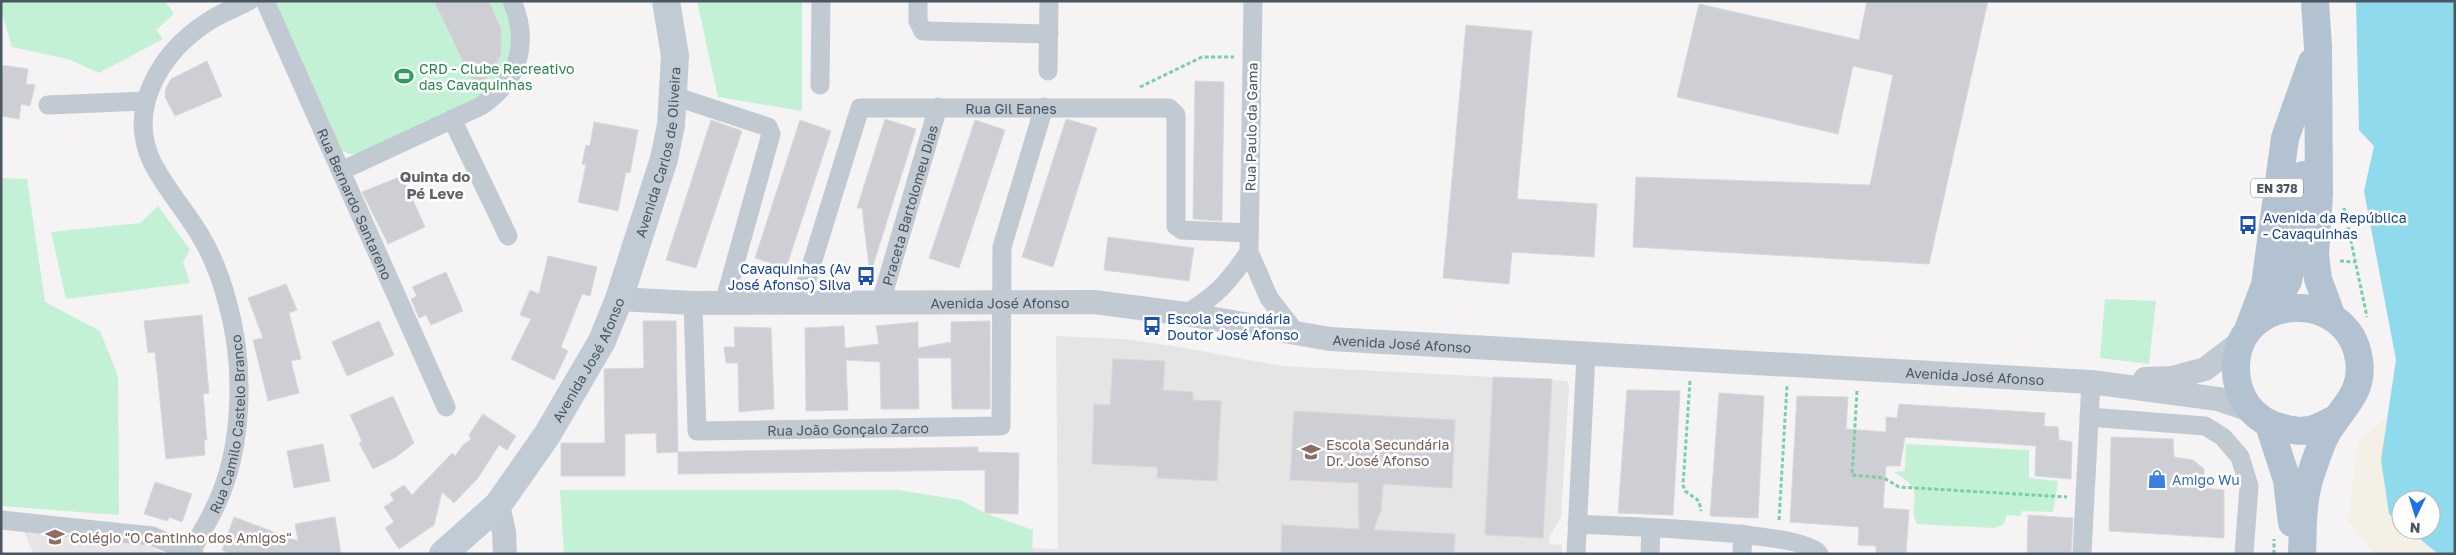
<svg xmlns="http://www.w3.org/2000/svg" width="2456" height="555" viewBox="0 0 2456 555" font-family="'Golos Text',sans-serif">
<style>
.education{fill:#e6e4e5}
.green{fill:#c3f1d5}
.sand{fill:#f5f0e5}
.water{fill:#90daee}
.building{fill:#cdcfd5;stroke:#d7d9de}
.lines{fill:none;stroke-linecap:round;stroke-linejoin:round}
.path{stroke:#7ad0a6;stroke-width:3;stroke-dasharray:4 2.5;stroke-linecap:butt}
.minor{stroke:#c1cad2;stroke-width:19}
.tertiary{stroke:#c1cad2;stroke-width:24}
.secondary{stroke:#c1cbd6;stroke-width:28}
.primary{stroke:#b3c2d1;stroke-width:28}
.labels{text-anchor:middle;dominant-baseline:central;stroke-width:5;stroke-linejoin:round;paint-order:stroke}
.shield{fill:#fff;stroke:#808990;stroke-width:1}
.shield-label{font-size:12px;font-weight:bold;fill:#4a5661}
.leisure-label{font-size:14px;fill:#27864d;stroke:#fff;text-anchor:start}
.street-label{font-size:14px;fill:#4a5661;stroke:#fff}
.transit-label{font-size:14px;fill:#164399;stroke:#fff;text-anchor:start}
.education-label{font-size:14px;fill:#785e54;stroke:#fff;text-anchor:start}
.shop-label{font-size:14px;fill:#366cbe;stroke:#fff;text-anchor:start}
.neighbourhood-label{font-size:15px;font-weight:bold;fill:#5f6368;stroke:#fff}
</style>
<rect width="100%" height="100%" fill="#f5f3f3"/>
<!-- education -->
<path class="education" d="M1056 336 1123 339 1179 347 1282 366 1567 381 1569 386 1561 517 1550 536 1549 544 1562 545V554H1032V548L1058 549Z
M24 532 144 543 165 554H34Z"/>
<!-- green -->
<path class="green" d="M1 1H165L174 14 156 30 163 39 99 73 68 59 12 47 1 11Z
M278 1H504C533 71 493 92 437 119 413 130 390 141 367 152 354 155 347 156 337 146L276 4Z
M697 1H802V111L718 97Z
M1 178 27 179 45 302 100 331 118 376 119 515 1 506Z
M158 206 190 250 183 262 190 283 66 299 51 232 140 223Z
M2105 299 2156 301 2149 364 2100 358Z
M1906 444 2029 450V478L2058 481 2053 512 2022 511 2020 516 2007 515 2003 525 1994 528 1917 524C1909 510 1918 500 1913 488 1910 482 1900 476 1894 472L1905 471Z
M560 490H898L960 500 985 513 1033 530 1032 554H564Z"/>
<!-- sand -->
<path class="sand" d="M2394 409 2401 530H2431L2455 554H2374L2348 521 2358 443Z"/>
<!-- water -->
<path class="water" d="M2356 1H2455V554L2437 553 2409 530H2431V500H2401V524L2389 514 2381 460 2396 360 2364 191 2374 146 2359 130Z"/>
<!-- building -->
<path class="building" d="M434 1H489L501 29V54L491 76 475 86Z
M1867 1H1988L1929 264 1633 247 1636 177 1870 185 1893 75 1853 66 1838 134 1677 97 1699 4 1859 40Z
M1466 25 1532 31 1517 199 1597 204 1594 257 1512 252 1509 284 1443 278Z
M207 61 222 96 175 116 165 97 166 88 171 79Z
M1 65 28 69 26 84 35 85 30 106 21 104 19 119 1 116Z
M1195 81 1224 82 1222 221 1193 219Z
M885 119 916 129 870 275 862 208H857Z
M1066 119 1097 128 1053 267 1022 257Z
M711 120 742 131 696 268 666 260Z
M800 120 831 131 786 268 755 258Z
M975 120 1005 130 959 268 929 258Z
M594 122 638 130 630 173 626 172 618 211 578 202 586 165 582 164 586 145 590 146Z
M402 176 425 227 388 244 362 192Z
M1108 237 1194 248 1189 281 1104 270Z
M548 256 597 267 590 296 582 294 561 347 568 351 554 380 511 359 531 319 520 315 530 290 539 294Z
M446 272 463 311 431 325 426 315 419 318 411 299 417 296 412 287Z
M286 284 297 310 289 313 301 359 291 361 299 393 268 401 253 340 263 338 248 298Z
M202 315 209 393 203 394 207 440H204L205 455 166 459 155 352 148 353 144 321Z
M379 321 394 355 347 376 332 342Z
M643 321H676L678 452 657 453 656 433 625 434V476H561V443H605L604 369 644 368Z
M990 321V409H952L951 358H918L919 409H881L880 362 846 360 848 410 806 411 805 328 844 326 845 348 879 344 876 326 918 322V348L951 342V322Z
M734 327 771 328 774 409 739 412 738 363H726L724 347H735Z
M1113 359 1165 361 1163 390 1193 392V400L1221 401 1217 481 1157 478 1158 467 1092 464 1094 404 1110 405Z
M1493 377 1552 379 1543 538 1485 535Z
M1627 390 1680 391 1673 515 1618 513Z
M1719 393 1764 396 1758 518 1710 516Z
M393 396 414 443 396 457 373 469 359 443 362 441 350 415Z
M1797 396 1848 397 1846 429 1886 432V417L1897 418 1899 404 2045 413 2044 426 2058 427 2059 440 2072 442 2071 479 2035 476 2036 446 1905 437 1900 466H1886L1883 508 1909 510 1906 554H1876V546L1858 545 1859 527 1790 522Z
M1294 411 1455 420 1452 488 1383 484 1381 510 1374 530 1455 534 1454 554H1281L1282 525 1359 529 1358 483 1290 480Z
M483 414 516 436 507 450 499 445 478 478 454 503 442 492 434 525 399 549 385 528 394 522 384 507 394 500 390 494 404 485 412 495 452 453 455 456 463 445 471 439 469 435Z
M2111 437 2173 439 2174 457 2193 460 2204 469 2203 488 2224 490V538L2109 531Z
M323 444 330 481 294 488 287 451Z
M978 447V452L1019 453 1018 514 985 513V470L678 474V452Z
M155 482 192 494 182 522 169 517 168 521 144 514Z
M2028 515 2073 518 2071 554H2027Z
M234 517 298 541 295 524 335 517 341 554H231L222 550Z"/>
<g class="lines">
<!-- path -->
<path class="path" d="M1140 87 1202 57H1234
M2344 208 2367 317
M2340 261 2355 262
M1690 381 1683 485 1685 491 1699 501 1701 511
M1857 391 1852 475 1884 478 1899 487 2067 497
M1779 520 1787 385
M2274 554V539"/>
<!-- minor -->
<g class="minor">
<path id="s1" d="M265 1 446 407"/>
<path d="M918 1V21L923 31 1049 34"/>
<path d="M1253 1 1249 252 1269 298 1297 334"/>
<path d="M1048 71 1049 1"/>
<path d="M820 85 821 1"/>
<path d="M674 96 768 127 771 134 724 303"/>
<path d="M48 105 145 101"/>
<path d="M452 119 508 236"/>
<path d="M341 171 481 106C519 80 530 43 512 1"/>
<path id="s2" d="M800 302 860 108H1169L1176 115V226L1182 230 1249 233"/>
<path id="s3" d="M881 302 938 107"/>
<path id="s4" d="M693 303 697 431 1001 426 1002 247 1044 107"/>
<path d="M1186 314C1217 295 1228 283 1249 252"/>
<path d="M2089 417 2205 426 2223 437 2240 457 2249 486 2244 554"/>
<path d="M1 520 152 536 194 554"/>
<path d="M1577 524C1612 526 1805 531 1819 554"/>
<path id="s5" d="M191 552C199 536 209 521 216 505 244 446 245 363 227 301 221 278 212 255 200 235 185 210 165 188 152 162 126 107 162 51 209 21 221 13 236 8 249 1"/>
<path d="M1576 554 1586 355"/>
<path d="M1650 554 1651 529"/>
<path d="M1742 554 1743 534"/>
<path d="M2082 554 2091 382"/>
</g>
<!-- tertiary -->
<g class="tertiary">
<path id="s6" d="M619 299 693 303 1094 302 1186 314 1330 339 2091 382 2218 399 2251 410"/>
<path d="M2145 379 2172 378 2205 369 2242 341"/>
<path d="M498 505 504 532 505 554"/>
</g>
<!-- secondary -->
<path class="secondary" id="s7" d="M443 554 498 505 547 435 602 341 619 299 664 159 671 125 675 56 666 1"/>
<!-- primary -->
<path class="primary" d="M2315 1 2318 47 2319 194 2315 255 2318 279 2332 317
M2268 314 2288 281 2294 249 2303 175
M2248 330 2265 285 2285 138 2312 62
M2269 425 2287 480 2292 523
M2302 554C2303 534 2302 513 2306 493 2309 476 2316 459 2322 443 2334 412 2365 398 2359 360 2349 288 2239 292 2236 365 2235 396 2252 421 2283 428 2292 430 2300 432 2309 430 2317 429 2325 424 2333 420"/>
</g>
<!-- icons -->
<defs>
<g id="stadium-bare" transform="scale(1.5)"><path d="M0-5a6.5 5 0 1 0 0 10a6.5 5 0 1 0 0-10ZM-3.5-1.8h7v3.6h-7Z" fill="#2e9e5b" stroke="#fff" stroke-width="2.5" paint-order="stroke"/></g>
<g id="bus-bare" transform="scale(1.5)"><path d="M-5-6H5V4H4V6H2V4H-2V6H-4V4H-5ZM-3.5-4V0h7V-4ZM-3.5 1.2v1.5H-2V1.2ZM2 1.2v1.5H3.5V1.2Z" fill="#1a4fb4" stroke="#fff" stroke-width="2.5" paint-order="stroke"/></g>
<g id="school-bare" transform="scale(1.5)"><path d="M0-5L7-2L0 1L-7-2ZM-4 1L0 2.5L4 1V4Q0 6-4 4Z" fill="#8d6e63" stroke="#fff" stroke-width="2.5" paint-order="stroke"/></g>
<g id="shop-bare" transform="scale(1.5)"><path d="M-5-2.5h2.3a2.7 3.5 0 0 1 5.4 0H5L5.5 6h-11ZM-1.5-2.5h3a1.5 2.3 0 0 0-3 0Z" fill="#3f7fe0" stroke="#fff" stroke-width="2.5" paint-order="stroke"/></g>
</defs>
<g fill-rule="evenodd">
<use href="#stadium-bare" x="404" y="76"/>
<use href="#bus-bare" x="2248" y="225"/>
<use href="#bus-bare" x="866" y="276"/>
<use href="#bus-bare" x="1152" y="326"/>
<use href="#school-bare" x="1311" y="452"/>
<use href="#shop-bare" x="2157" y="479"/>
<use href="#school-bare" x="55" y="537"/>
</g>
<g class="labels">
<!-- shield labels -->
<rect class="shield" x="2251" y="178.5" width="52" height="19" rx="4"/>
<g class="shield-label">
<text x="2277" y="188">EN 378</text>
</g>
<!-- leisure labels -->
<g class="leisure-label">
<text x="419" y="68">CRD - Clube Recreativo<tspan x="419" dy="16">das Cavaquinhas</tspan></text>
</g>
<!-- street labels -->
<g class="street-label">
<text stroke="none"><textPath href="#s2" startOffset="354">Rua Gil Eanes</textPath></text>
<text transform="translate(1251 127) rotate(-89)">Rua Paulo da Gama</text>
<text stroke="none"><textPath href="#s7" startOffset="466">Avenida Carlos de Oliveira</textPath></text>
<text stroke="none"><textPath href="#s1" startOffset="222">Rua Bernardo Santareno</textPath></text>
<text stroke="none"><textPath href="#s3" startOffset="101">Praceta Bartolomeu Dias</textPath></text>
<text stroke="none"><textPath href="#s6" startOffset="381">Avenida José Afonso</textPath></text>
<text stroke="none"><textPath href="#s6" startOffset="786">Avenida José Afonso</textPath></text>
<text stroke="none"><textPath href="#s7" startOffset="245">Avenida José Afonso</textPath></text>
<text stroke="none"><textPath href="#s6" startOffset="1360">Avenida José Afonso</textPath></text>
<text stroke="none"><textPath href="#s5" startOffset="136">Rua Camilo Castelo Branco</textPath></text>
<text stroke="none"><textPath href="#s4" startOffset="279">Rua João Gonçalo Zarco</textPath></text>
</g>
<!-- transit labels -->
<g class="transit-label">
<text x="2263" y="217">Avenida da República<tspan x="2263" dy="16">- Cavaquinhas</tspan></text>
<text x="851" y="268" text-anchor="end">Cavaquinhas (Av<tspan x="851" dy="16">José Afonso) Silva</tspan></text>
<text x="1167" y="318">Escola Secundária<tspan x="1167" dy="16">Doutor José Afonso</tspan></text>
</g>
<!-- education labels -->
<g class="education-label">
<text x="1326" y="444">Escola Secundária<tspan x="1326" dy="16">Dr. José Afonso</tspan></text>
<text x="70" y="537">Colégio "O Cantinho dos Amigos"</text>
</g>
<!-- shop labels -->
<g class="shop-label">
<text x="2172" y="479">Amigo Wu</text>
</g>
<!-- neighbourhood labels -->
<g class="neighbourhood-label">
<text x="435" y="176">Quinta do<tspan x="435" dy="17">Pé Leve</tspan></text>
</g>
</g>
<!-- border -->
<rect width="2456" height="555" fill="none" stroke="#4a5661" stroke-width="5"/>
<!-- north arrow -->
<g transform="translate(2416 515) rotate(184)"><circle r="24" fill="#ffffff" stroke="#b7bbc0"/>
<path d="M0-4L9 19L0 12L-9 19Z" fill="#1a73e8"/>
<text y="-8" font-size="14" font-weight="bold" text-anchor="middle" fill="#4a5661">N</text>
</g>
</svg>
